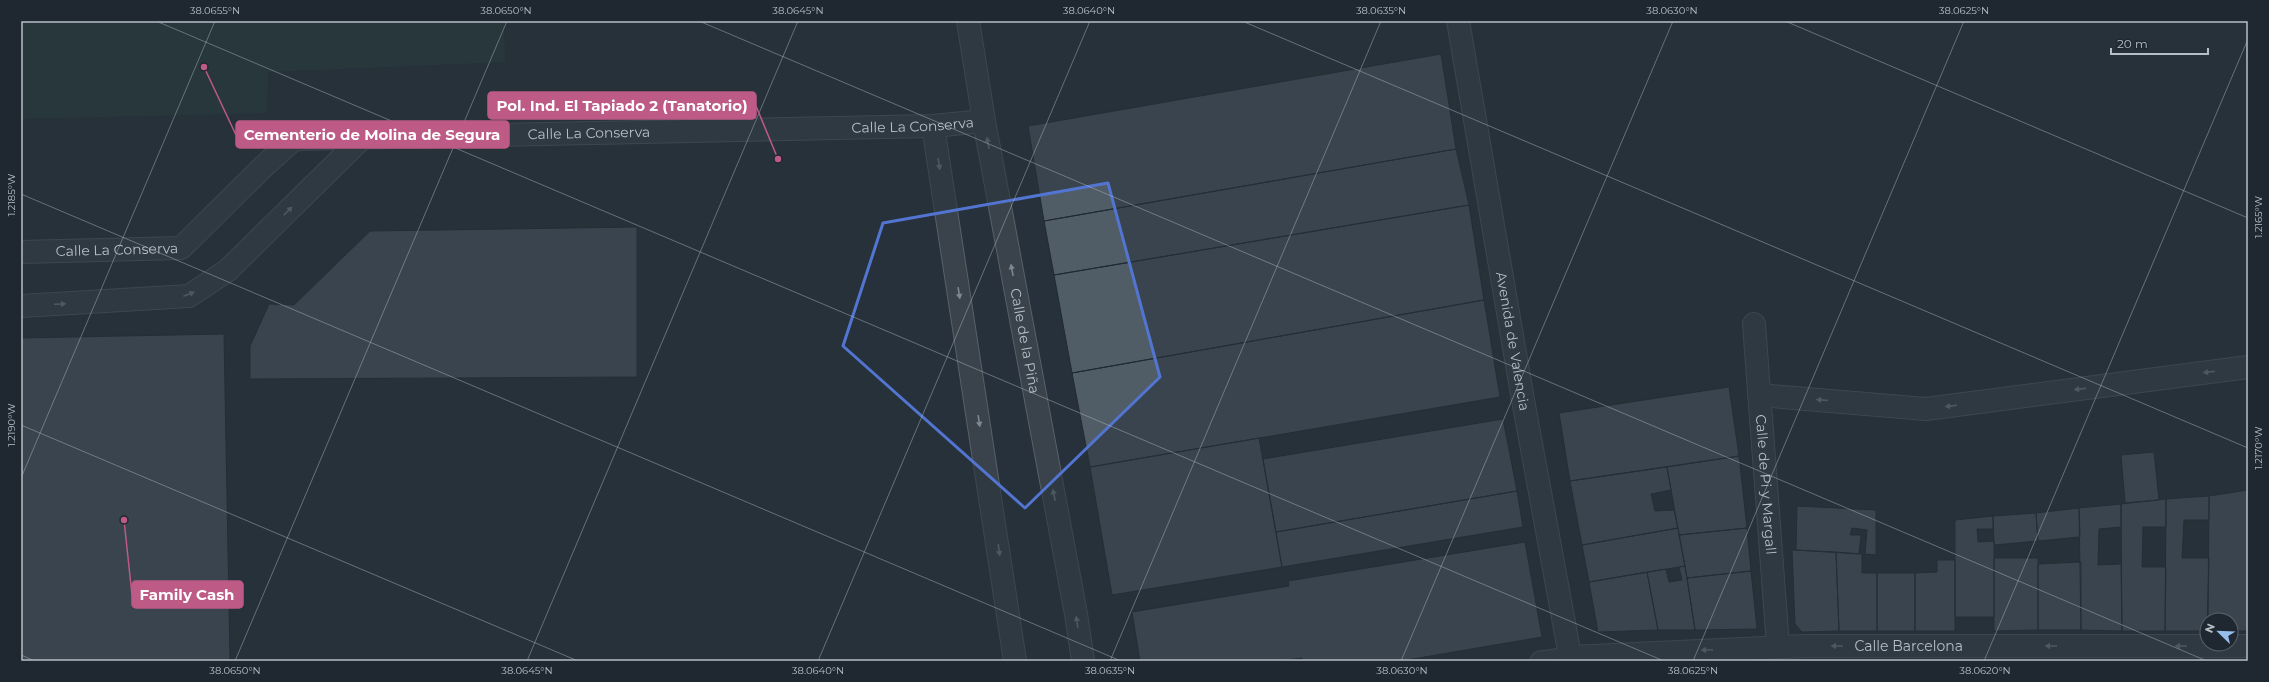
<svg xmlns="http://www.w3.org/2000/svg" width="2269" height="682" viewBox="0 0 2269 682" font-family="Montserrat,sans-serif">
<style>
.green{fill:#2c3f3e}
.building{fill:#505c66;stroke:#212a32}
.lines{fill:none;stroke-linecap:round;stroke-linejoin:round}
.pedestrian-casing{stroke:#586169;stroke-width:21}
.minor-casing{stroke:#586169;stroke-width:24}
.pedestrian{stroke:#3a434b;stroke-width:19}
.minor{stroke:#3a434b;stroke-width:22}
.oneway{fill:#7e878f}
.marked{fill:none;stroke:#5375d2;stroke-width:3;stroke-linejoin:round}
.ticks{fill:none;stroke:#b6bec7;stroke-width:1;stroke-opacity:0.45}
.labels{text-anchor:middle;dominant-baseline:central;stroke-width:3;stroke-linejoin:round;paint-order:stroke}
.street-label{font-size:14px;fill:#b6bec7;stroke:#1f2830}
.leader{fill:none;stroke:#bd5a86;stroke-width:1.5}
.callout-dot{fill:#bd5a86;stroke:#1f2830;stroke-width:1.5}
.callout{fill:#bd5a86;stroke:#bd5a86;stroke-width:1.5}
.callout-label{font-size:15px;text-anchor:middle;font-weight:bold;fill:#fff}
.neatline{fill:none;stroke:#b6bec7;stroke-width:1.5}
.ticks-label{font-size:10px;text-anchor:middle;fill:#b6bec7}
</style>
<rect width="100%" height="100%" fill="#27313b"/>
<!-- green -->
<path class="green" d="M21 21H504L505 62 268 72 267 113 21 119Z"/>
<!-- building -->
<path class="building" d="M1441 54 1456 149 1044 221 1028 126Z
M1456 149 1469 205 1054 275 1044 221Z
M1469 205 1484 300 1072 373 1054 275Z
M637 227V377L250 379V346L269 304 294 305 370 231Z
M1484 300 1500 397 1090 467 1072 373Z
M224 334 230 661H21V338Z
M1729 387 1739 456 1570 481 1559 413Z
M1503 419 1517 491 1276 532 1263 459Z
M1259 438 1282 567 1112 595 1090 467Z
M2154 452 2159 500 2125 503 2121 455Z
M1739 456 1747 528 1679 535 1667 467Z
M1667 467 1671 490 1651 494 1655 511 1674 510 1678 528 1582 545 1570 481Z
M2248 490V631H2231V620H2208L2209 496Z
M1517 491 1523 527 1282 567 1276 532Z
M2209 496V520H2184L2182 558H2209L2207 631H2165L2166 499Z
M2166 499V527H2143L2142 567H2166L2165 631H2122L2121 504Z
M2121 504V527L2099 529 2098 565 2121 564 2122 631 2081 630 2079 508Z
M1797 506 1876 510V555L1865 554 1867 530 1852 528 1850 535H1861L1859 554 1796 550Z
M2079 508 2080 537 2038 541 2036 513Z
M2036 513 2038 541 1994 545 1993 516Z
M1993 516V529H1977L1978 542 1994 541V617H1955V520Z
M1678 528 1685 566 1589 582 1582 545Z
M1747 528 1751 571 1687 578 1679 535Z
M1525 542 1542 637 1401 661H1302V658L1280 661H1140L1132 612 1289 586 1288 581Z
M1792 550 1836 552 1839 631 1802 632 1795 624Z
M1836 552 1862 554V573H1877V631H1839Z
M1994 558H2038V630L1994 631Z
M1937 560H1955V631H1915V573L1937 572Z
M2081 562V630H2038V564Z
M1685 566 1695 630H1658L1647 572 1666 569 1669 582 1682 580 1679 567Z
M1751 571 1757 629 1695 630 1687 578Z
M1647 572 1658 630 1598 632 1589 582Z
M1877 573H1915V631H1877Z"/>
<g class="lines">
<!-- pedestrian casing -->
<g class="pedestrian-casing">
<path id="pedestrian" d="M1540 661 1571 657"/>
</g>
<!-- minor casing -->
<g class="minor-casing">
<g id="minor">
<path id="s1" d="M968 21 984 121 1076 614 1083 661"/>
<path id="s2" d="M1458 21 1523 400 1571 661"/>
<path d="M933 126 1015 661"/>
<path id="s3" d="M21 252 181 248 263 167 294 139 933 126 984 121"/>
<path d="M21 306 189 296 228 270 362 138"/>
<path id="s4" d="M1754 324 1778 646"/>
<path d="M1759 395 1926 409 2248 367"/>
<path id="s5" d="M1571 657 1805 646H2248"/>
</g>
</g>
<!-- pedestrian -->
<use href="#pedestrian" class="pedestrian"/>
<!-- minor -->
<use href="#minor" class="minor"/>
</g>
<!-- one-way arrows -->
<defs><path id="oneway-solid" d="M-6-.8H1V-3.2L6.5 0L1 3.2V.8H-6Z"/></defs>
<g class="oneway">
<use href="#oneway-solid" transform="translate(988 143) rotate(-101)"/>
<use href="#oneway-solid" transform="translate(939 164) rotate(81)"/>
<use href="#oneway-solid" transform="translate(288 211) rotate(-45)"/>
<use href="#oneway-solid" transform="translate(1012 270) rotate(-101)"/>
<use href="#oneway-solid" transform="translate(959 293) rotate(81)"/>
<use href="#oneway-solid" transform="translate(189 294) rotate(-21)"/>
<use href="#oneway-solid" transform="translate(60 304) rotate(-3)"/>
<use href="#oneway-solid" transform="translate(2209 372) rotate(173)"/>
<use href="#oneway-solid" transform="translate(2080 389) rotate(173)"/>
<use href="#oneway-solid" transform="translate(1822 400) rotate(-175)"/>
<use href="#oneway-solid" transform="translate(1951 406) rotate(173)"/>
<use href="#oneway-solid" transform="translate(979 421) rotate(81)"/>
<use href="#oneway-solid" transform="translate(1054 495) rotate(-101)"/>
<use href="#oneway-solid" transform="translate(999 550) rotate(82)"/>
<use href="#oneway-solid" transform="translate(1077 622) rotate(-98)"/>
<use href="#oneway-solid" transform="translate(1837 646) rotate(-180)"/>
<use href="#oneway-solid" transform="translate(2051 646) rotate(-180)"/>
<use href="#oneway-solid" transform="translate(2181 646) rotate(-180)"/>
<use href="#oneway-solid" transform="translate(1707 650) rotate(177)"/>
</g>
<!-- marked area -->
<path d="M0 0H2269V682H0ZM1108 183 1160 377 1025 508 843 346 883 223Z" fill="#27313b" fill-opacity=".55" fill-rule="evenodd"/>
<path class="marked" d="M1108 183 1160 377 1025 508 843 346 883 223Z"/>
<!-- ticks -->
<path class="ticks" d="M156 21 1664 661M699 21 2207 661M1242 21 2248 448M1785 21 2248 218M21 194 1121 661M21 425 578 661M21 478 215 21M21 655 35 661M235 661 507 21M527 661 798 21M818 661 1090 21M1110 661 1381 21M1401 661 1673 21M1693 661 1964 21M1984 661 2248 39"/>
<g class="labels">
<!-- street labels -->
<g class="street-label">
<text stroke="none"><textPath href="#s3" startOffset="936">Calle La Conserva</textPath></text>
<text stroke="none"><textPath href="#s3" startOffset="612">Calle La Conserva</textPath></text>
<text stroke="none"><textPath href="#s3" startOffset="96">Calle La Conserva</textPath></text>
<text stroke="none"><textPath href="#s1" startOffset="325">Calle de la Piña</textPath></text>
<text stroke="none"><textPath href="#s2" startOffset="325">Avenida de Valencia</textPath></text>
<text stroke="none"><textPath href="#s4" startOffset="161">Calle de Pi y Margall</textPath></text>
<text stroke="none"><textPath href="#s5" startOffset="338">Calle Barcelona</textPath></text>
</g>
</g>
<!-- callouts -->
<path class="leader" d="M778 159L756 106M204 67L236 135M124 520L132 595"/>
<g class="callout-dot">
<circle cx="778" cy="159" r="4"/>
<circle cx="204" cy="67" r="4"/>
<circle cx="124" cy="520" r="4"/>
</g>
<g class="callout">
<rect x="488" y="92" width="268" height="27" rx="4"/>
<rect x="236" y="121" width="273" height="27" rx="4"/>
<rect x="132" y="581" width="111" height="27" rx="4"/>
</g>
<g class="callout-label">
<text x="622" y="111">Pol. Ind. El Tapiado 2 (Tanatorio)</text>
<text x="372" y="140">Cementerio de Molina de Segura</text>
<text x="187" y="600">Family Cash</text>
</g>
<!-- border -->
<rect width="2269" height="682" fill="none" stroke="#1f2830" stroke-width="44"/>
<!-- north arrow -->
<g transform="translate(2219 632) rotate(293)"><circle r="19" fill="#1f2830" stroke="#5b646c"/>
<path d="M0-3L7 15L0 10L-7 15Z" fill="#96beec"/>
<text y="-6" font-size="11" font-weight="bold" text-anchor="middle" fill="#b6bec7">N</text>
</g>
<!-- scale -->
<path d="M2111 48v6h97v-6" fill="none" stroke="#b6bec7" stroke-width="2"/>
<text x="2117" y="48" font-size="12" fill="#b6bec7" stroke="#1f2830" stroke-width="3" paint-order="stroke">20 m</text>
<rect x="22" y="22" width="2225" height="638" class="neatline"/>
<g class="ticks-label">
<text x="215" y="14">38.0655°N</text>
<text x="506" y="14">38.0650°N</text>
<text x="798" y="14">38.0645°N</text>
<text x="1089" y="14">38.0640°N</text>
<text x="1381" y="14">38.0635°N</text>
<text x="1672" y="14">38.0630°N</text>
<text x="1964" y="14">38.0625°N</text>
<text transform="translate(11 195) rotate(-90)" y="4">1.2185°W</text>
<text transform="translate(2258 217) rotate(-90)" y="4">1.2165°W</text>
<text transform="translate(11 425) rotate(-90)" y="4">1.2190°W</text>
<text transform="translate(2258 448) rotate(-90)" y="4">1.2170°W</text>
<text x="235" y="674">38.0650°N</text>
<text x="527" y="674">38.0645°N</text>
<text x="818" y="674">38.0640°N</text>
<text x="1110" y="674">38.0635°N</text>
<text x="1402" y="674">38.0630°N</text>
<text x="1693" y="674">38.0625°N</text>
<text x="1985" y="674">38.0620°N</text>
</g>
</svg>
